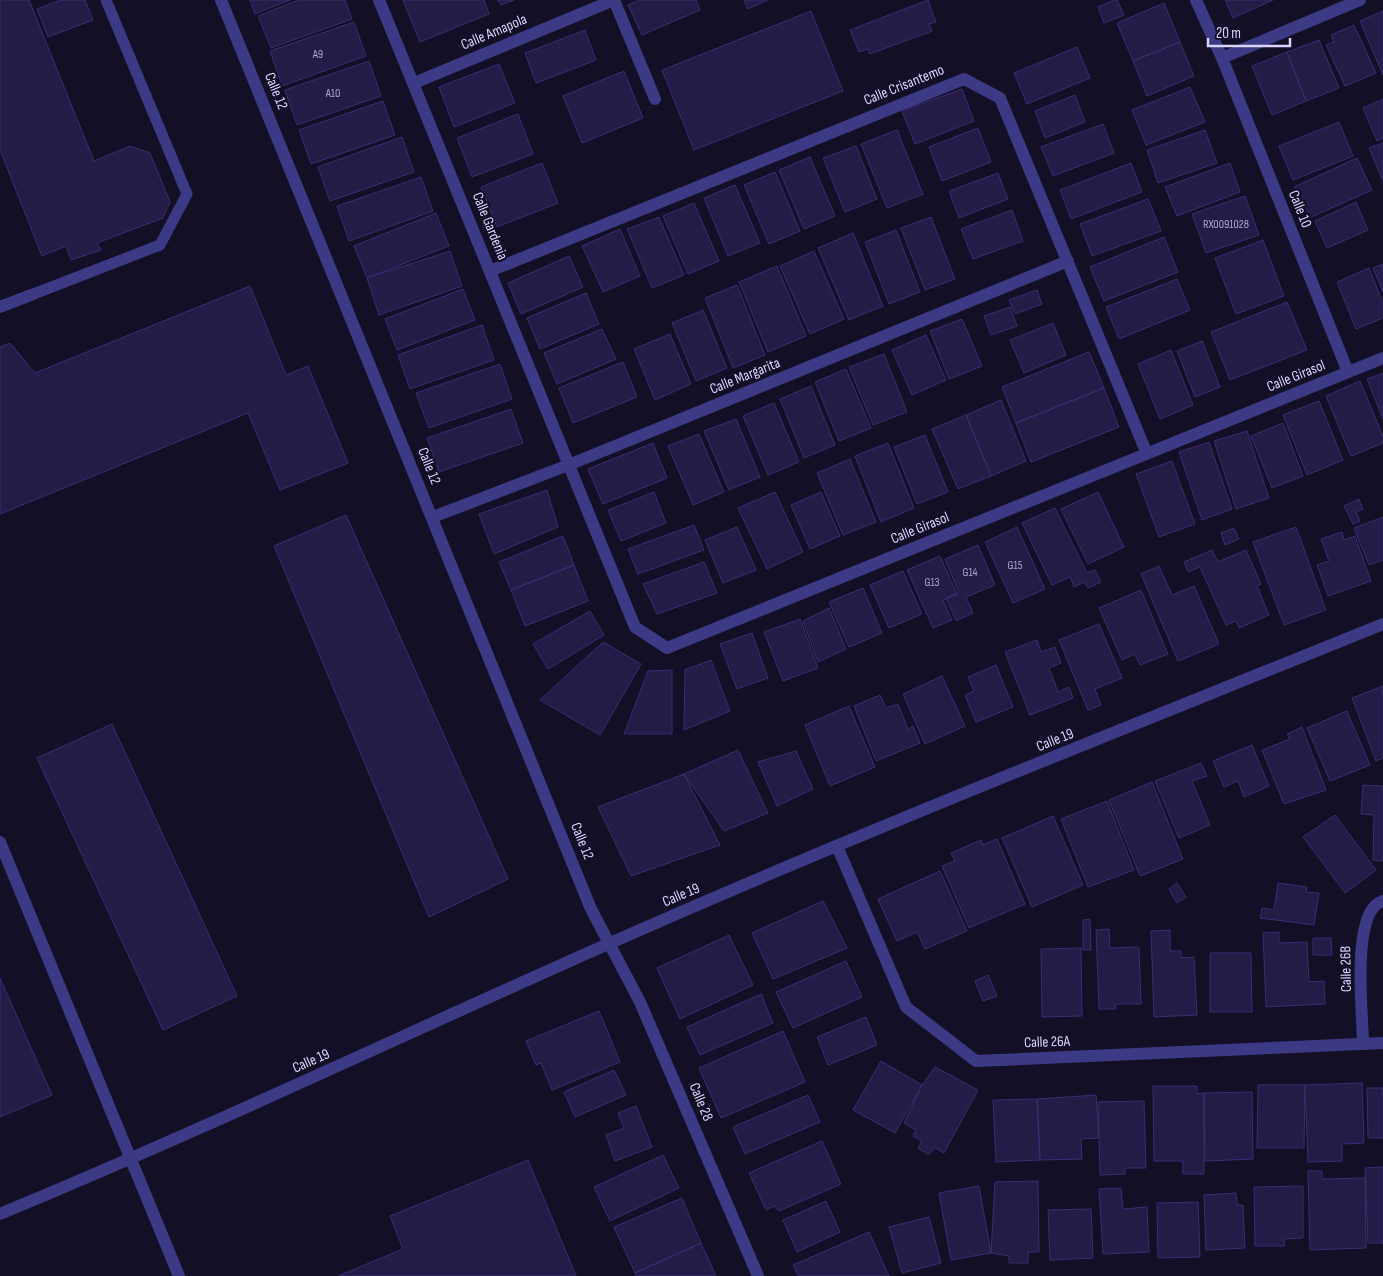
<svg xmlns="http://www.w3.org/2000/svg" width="1383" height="1276" viewBox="0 0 1383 1276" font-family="'Sofia Sans Condensed',sans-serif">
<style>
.building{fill:#241b47;stroke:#3b2d73}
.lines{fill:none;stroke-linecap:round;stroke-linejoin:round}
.service{stroke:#3d3a85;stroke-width:11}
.minor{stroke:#3d3a85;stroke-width:12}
.labels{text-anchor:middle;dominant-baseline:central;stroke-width:4.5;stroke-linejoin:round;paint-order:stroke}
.number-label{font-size:12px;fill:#aca6d1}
.street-label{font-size:15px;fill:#d9d4ff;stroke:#130f26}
</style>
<rect width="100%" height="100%" fill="#130f26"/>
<!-- building -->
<path class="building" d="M0 0H29L94 161 130 146 150 153 170 202 163 218 97 243 101 250 71 260 66 246 42 256 0 150Z
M61 0H85L93 20 48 37 37 9Z
M250 0H290L255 14Z
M299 0H345L352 19 271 48 258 16Z
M403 0H484L489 14 420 42Z
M498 0H514L501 5Z
M639 0H696L700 10 642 35 628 5Z
M744 0H768L748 9Z
M928 0 936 22 929 24 932 31 870 54 868 49 859 52 850 30Z
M1115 0H1117L1124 15 1104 23 1098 7Z
M1225 0H1273L1233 18Z
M1164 3 1180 42 1133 61 1117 23Z
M811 11 843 91 694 150 662 70Z
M1383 11V75L1360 21Z
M354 22 366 56 282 86 270 51Z
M1354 25 1376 73 1345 86 1326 45 1334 42 1331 35Z
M585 30 596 60 536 83 525 53Z
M1319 40 1339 88 1306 101 1287 52Z
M1180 42 1194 76 1147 96 1133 61Z
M1077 47 1090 78 1027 104 1014 73Z
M1287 52 1306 101 1272 115 1252 66Z
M369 61 381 96 297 125 285 90Z
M499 64 515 103 454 127 439 87Z
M624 71 643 118 582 143 563 96Z
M1190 87 1205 122 1146 145 1132 110Z
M962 89 974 121 915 144 902 111Z
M1075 95 1085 122 1045 138 1035 111Z
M1383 99V138L1377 141 1363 108Z
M383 101 395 135 311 164 299 130Z
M518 114 533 154 472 177 457 138Z
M1339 122 1353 156 1293 180 1279 146Z
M1103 124 1114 153 1053 176 1041 147Z
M978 128 991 162 942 181 929 147Z
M897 130 923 194 887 208 861 144Z
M1205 130 1217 163 1158 183 1147 150Z
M402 137 414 172 330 201 318 167Z
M1383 143V181L1369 148Z
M856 146 877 199 845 212 823 158Z
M810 157 835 216 804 229 779 170Z
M1357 158 1372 190 1309 218 1294 187Z
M542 163 558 203 497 227 481 187Z
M1131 163 1142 192 1071 219 1060 190Z
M1230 163 1240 192 1177 216 1165 187Z
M775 172 800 231 769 244 744 185Z
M998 173 1008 199 959 218 949 191Z
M421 177 433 211 349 241 337 206Z
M735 185 760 243 728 256 704 198Z
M1245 196 1259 235 1206 253 1192 214Z
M1148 199 1161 231 1092 256 1080 224Z
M1356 202 1368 230 1327 248 1315 221Z
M694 203 719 261 688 274 663 216Z
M1012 210 1023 241 973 259 961 229Z
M436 213 449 246 367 278 354 246Z
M659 217 684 275 652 288 627 229Z
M931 217 955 279 925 290 901 228Z
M620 229 640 276 603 292 582 246Z
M896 230 920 292 889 304 865 242Z
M853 233 883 306 849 320 818 248Z
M1164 237 1178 272 1104 301 1090 267Z
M1263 240 1284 296 1236 314 1215 258Z
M450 251 462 286 379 315 367 278Z
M814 251 844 319 810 334 780 266Z
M569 256 583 287 521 314 508 283Z
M1383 264V292L1373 268Z
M777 266 806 336 768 352 739 282Z
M1369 268 1383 303V318L1356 329 1337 282Z
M1177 279 1190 310 1119 339 1106 307Z
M737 285 765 355 733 368 705 298Z
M250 286 286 375 308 366 348 463 280 490 248 413 0 514V347L10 343 35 373Z
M463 289 475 320 397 350 385 319Z
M1037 290 1042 304 1015 314 1009 300Z
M586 293 599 324 540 349 527 318Z
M1287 302 1307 350 1230 380 1211 332Z
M1010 307 1017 326 991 335 984 316Z
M703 310 727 368 696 381 672 323Z
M962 319 982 366 949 379 930 331Z
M1053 323 1066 355 1024 373 1010 340Z
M482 325 494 360 410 389 398 355Z
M602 329 616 359 557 384 544 353Z
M670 334 691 384 655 400 634 349Z
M926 335 946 380 912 395 892 350Z
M1202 341 1220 387 1195 397 1177 351Z
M1171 350 1193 405 1160 419 1138 364Z
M1089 352 1104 388 1016 423 1002 387Z
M884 354 907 412 873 425 849 367Z
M623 362 637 397 573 423 559 388Z
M500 364 512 399 429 428 416 393Z
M846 369 871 428 839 441 815 382Z
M1383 373V419L1367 379Z
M1360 381 1383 436V443L1351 456 1326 396Z
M811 386 835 445 804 458 780 399Z
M1104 388 1119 427 1031 462 1016 423Z
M1001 400 1026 461 991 476 966 415Z
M1319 401 1343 460 1307 475 1283 415Z
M774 403 799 462 768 475 743 416Z
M511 409 523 443 439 472 427 438Z
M966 415 991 476 958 489 932 429Z
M736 419 760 477 729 490 704 431Z
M1283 423 1303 476 1272 488 1251 436Z
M1247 431 1269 498 1236 509 1214 441Z
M699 434 724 492 693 505 668 446Z
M925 435 948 492 917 504 894 447Z
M1209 442 1232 509 1202 520 1179 452Z
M653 443 667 478 603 504 588 469Z
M888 443 914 508 881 522 855 456Z
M850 459 876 522 843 535 817 473Z
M1172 461 1195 524 1159 537 1136 474Z
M547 490 558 527 494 554 479 514Z
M654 492 666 523 621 541 608 510Z
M775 492 803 552 767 569 738 508Z
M821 492 840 536 810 549 791 505Z
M1098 492 1124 547 1088 564 1061 509Z
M1359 499 1363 509 1356 512 1360 521 1353 524 1344 506Z
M1055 508 1087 573 1095 570 1101 582 1088 588 1084 582 1074 587 1070 577 1052 585 1022 523Z
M346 515 508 879 429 917 274 546Z
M1383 517V560L1369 565 1354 528Z
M694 525 704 550 638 574 628 549Z
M737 527 756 570 723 583 705 540Z
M1017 527 1045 589 1013 603 985 542Z
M1296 527 1326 610 1284 625 1253 542Z
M1234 528 1239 539 1225 545 1221 533Z
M1342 532 1344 540 1355 536 1371 581 1328 596 1317 565 1329 561 1321 539Z
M563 536 574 565 511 590 499 562Z
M978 545 995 585 966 597 973 613 956 621 946 598 959 593 945 559Z
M1212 550 1218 562 1246 550 1261 584 1257 586 1269 615 1239 628 1236 621 1226 625 1200 567 1188 572 1184 562Z
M940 556 957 594 943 600 952 620 933 628 907 570Z
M704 562 717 593 657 614 643 584Z
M574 565 588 601 525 626 511 590Z
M1159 566 1172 595 1194 586 1219 644 1178 661 1141 574Z
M903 571 922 614 889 628 870 585Z
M863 588 882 633 849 647 829 602Z
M1141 590 1168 654 1140 665 1135 654 1122 660 1099 608Z
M829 608 846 649 818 662 803 621Z
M590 611 604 635 548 669 533 644Z
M800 619 818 668 783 681 764 632Z
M1099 624 1122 678 1095 689 1101 705 1088 710 1059 640Z
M752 633 768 678 737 689 720 644Z
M1037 640 1041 652 1055 647 1061 663 1049 668 1058 692 1069 687 1073 698 1030 715 1005 652Z
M603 642 641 664 600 735 540 700Z
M711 660 730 711 684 730 685 670Z
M996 665 1013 707 976 722 965 695 974 691 968 677Z
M672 670V734H624L648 671Z
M942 676 965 726 925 744 903 694Z
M1383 686V758L1376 761 1352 698Z
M880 695 886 708 898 704 908 729 913 726 920 743 876 761 854 706Z
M849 706 875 767 830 786 805 725Z
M1347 711 1370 765 1330 781 1307 728Z
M112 724 237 996 163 1030 37 758Z
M1302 727 1326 790 1284 804 1262 750 1290 739 1287 734Z
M1252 745 1269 786 1244 797 1238 781 1224 787 1213 761Z
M738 750 768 813 724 831 684 774Z
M796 751 813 789 777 806 758 762Z
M1201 763 1207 776 1192 781 1210 825 1179 838 1155 781Z
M684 774 720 845 631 876 598 807Z
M1152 782 1183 859 1140 876 1109 800Z
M1363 785 1383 786V861L1373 860 1374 815 1361 814Z
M1107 801 1134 870 1088 887 1061 819Z
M1335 815 1376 870 1345 893 1303 837Z
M1053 816 1083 885 1032 907 1002 838Z
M997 839 1025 904 969 928 942 866 955 861 951 853 981 840 983 845Z
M940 871 967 931 925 949 917 932 897 941 878 899Z
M1177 883 1186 897 1177 903 1169 889Z
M1278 883 1307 887 1306 892 1319 893 1314 925 1260 918 1262 908 1274 910Z
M823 901 847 948 773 979 752 933Z
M1090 919 1091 950H1083V920Z
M1109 929 1110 948 1139 947 1141 1004H1115L1116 1009H1099L1096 930Z
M1170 930V951H1181V958L1194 957 1197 1015 1154 1017 1151 931Z
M1279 932V943L1307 942 1309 982 1324 981 1325 1004 1266 1007 1263 933Z
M729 935 753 985 680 1019 657 968Z
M1313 938H1331L1332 955H1313Z
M1081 948 1082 1016 1042 1017 1041 949Z
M1210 953H1251L1252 1012H1210Z
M846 961 862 997 793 1028 776 992Z
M988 975 997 996 983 1001 975 981Z
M0 978 52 1095 0 1117Z
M761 994 773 1023 700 1055 687 1027Z
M599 1011 620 1062 552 1090 541 1063 536 1065 526 1041Z
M866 1017 877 1045 828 1065 817 1037Z
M783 1031 805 1082 721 1118 699 1068Z
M881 1061 922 1085 895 1133 853 1110Z
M935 1067 978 1090 944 1153 934 1147 929 1155 918 1148 922 1141 913 1136 916 1130 904 1123 922 1085Z
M614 1070 626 1095 575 1117 564 1092Z
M1362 1083 1364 1143 1342 1144V1161L1308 1162 1305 1085Z
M1258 1085H1305L1304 1148H1257Z
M1153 1086H1197V1094L1204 1093V1174H1183V1161H1154Z
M1367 1088H1383V1138H1368Z
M1252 1092 1253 1159 1205 1161 1204 1093Z
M808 1095 820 1122 745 1154 733 1127Z
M1096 1095 1099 1138 1081 1139 1082 1159 1040 1160 1037 1099Z
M1037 1099 1040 1160 996 1162 993 1100Z
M1144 1101 1146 1168H1125V1174L1100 1175 1098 1102Z
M636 1106 652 1147 615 1161 606 1135 624 1128 618 1113Z
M822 1141 841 1184 779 1211 775 1206 766 1210 749 1173Z
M663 1155 679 1188 610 1221 594 1187Z
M528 1160 576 1276H338L403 1249 390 1216Z
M1383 1167V1243H1368L1365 1168Z
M1308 1171H1322V1179L1365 1178 1366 1248 1310 1250Z
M1038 1181 1039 1252H1028V1263H1009V1256L991 1253 995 1182Z
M979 1186 991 1253 951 1260 939 1193Z
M1303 1186V1238L1284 1239 1285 1246H1255L1254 1187Z
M1121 1188 1123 1209 1147 1207 1149 1252 1103 1254 1099 1189Z
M1236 1193 1237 1204 1243 1206 1245 1248 1206 1250 1204 1195Z
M682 1198 701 1243 635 1273 614 1227Z
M826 1201 840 1232 797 1252 783 1220Z
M1198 1202 1200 1257 1158 1258 1157 1203Z
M1091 1209 1093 1258 1050 1260 1048 1210Z
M929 1217 941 1263 902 1273 889 1227Z
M869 1232 889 1276H798L793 1265Z
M701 1243 716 1276H636L635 1273Z"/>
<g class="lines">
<!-- service -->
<path class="service" d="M31 295 160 245 187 194 106 0"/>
<!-- minor -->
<path class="minor" d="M221 0 591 909 640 1002 758 1276
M379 0 635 627 667 648 1383 358
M614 0 655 99
M1196 0 1222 58 1348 372
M1222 58 1360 0
M414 83 614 0
M490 271 964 79 1000 98 1147 454
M0 307 31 295
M433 517 571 464 1068 261
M0 842 179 1276
M837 846 906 1007 976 1061 1383 1043
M1363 1044C1363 1016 1350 910 1383 901
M0 1214C205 1129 405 1034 608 944 863 831 1124 729 1383 624"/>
</g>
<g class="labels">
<!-- number labels -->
<g class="number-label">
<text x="318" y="54">A9</text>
<text x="333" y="93">A10</text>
<text x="1226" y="224">RX0091028</text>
<text x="1015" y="565">G15</text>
<text x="970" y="572">G14</text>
<text x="932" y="582">G13</text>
</g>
<!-- street labels -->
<g class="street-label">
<text transform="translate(494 32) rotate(-23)">Calle Amapola</text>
<text transform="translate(904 85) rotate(-22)">Calle Crisantemo</text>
<text transform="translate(276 91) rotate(68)">Calle 12</text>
<text transform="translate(1300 209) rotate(68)">Calle 10</text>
<text transform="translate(490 226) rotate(68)">Calle Gardenia</text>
<text transform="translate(745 376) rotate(-22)">Calle Margarita</text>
<text transform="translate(1296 376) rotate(-22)">Calle Girasol</text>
<text transform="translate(429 466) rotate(68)">Calle 12</text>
<text transform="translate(920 528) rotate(-22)">Calle Girasol</text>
<text transform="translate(1055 740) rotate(-22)">Calle 19</text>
<text transform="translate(582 841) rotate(68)">Calle 12</text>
<text transform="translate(681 895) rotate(-23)">Calle 19</text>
<text transform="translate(1346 969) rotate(-91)">Calle 26B</text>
<text transform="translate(1047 1042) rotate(-2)">Calle 26A</text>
<text transform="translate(311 1061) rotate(-24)">Calle 19</text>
<text transform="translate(701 1102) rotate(67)">Calle 28</text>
</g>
</g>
<!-- scale -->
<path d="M1208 38v8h82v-8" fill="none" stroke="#d9d4ff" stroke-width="2.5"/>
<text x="1216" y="38" font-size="15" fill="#d9d4ff" stroke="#130f26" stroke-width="4" paint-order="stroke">20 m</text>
</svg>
